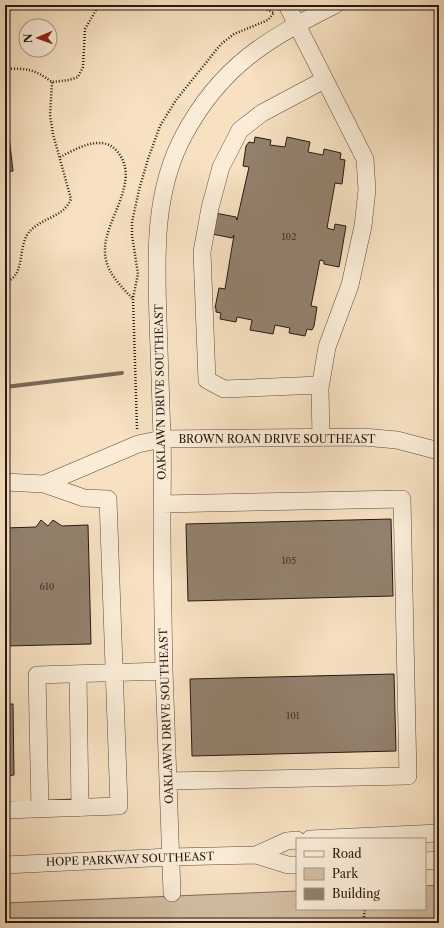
<svg xmlns="http://www.w3.org/2000/svg" width="444" height="928" viewBox="0 0 444 928" font-family="'Libre Caslon Text',serif">
<style>
.green{fill:#d4bfa4;stroke:#7e6c5c}
.lines{fill:none;stroke-linecap:round;stroke-linejoin:round}
.stream{stroke:#796858;stroke-width:4}
.building{fill:#93816e;stroke:#271914}
.minor-casing{stroke:#5b4b3f;stroke-width:18}
.path{stroke:#271914;stroke-width:2.5;stroke-dasharray:1 2;stroke-linecap:butt}
.minor{stroke:#faecd7;stroke-width:17}
.labels{text-anchor:middle;dominant-baseline:central;stroke-width:3.5;stroke-linejoin:round;paint-order:stroke}
.number-label{font-size:9px;fill:#42332a}
.street-label{font-size:11px;fill:#271914;stroke:#faecd7}
</style>
<rect width="100%" height="100%" fill="#f7e1c1"/>
<filter id="stains"><feTurbulence type="fractalNoise" baseFrequency=".005" numOctaves="4"/><feColorMatrix values="0 0 0 0 .2 0 0 0 0 .09 0 0 0 0 .02 0 0 0 .5 -.17"/></filter>
<radialGradient id="worn" r=".72"><stop offset=".6" stop-color="#630" stop-opacity="0"/><stop offset="1" stop-color="#630" stop-opacity=".3"/></radialGradient>
<!-- green -->
<path class="green" d="M439 885V923H5V903L297 891V909H425V886Z"/>
<g class="lines">
<!-- stream -->
<path class="stream" d="M5 387 122 373"/>
</g>
<!-- building -->
<path class="building" d="M9 136 13 171 5 172V137Z
M255 137 271 140 270 145 285 147 287 137 310 142 308 152 323 155 324 149 341 153 340 159 345 160 342 184 335 183 327 228 334 230 335 224 346 226 339 267 324 264V261L320 260 311 306 317 307 314 326 312 330 307 329 305 336 289 333 290 328 275 325 273 334 250 330 252 320 237 317 236 322 220 319 221 313 216 312V308H215L219 288 225 289 234 235 232 238 212 234 215 213 236 217 237 220 249 167 243 166 246 146 249 142 254 143Z
M391 519 393 596 188 601 186 524Z
M41 520 48 526 53 520 62 526 88 525 91 644 5 646V528L36 527Z
M394 674 396 751 192 756 190 679Z
M5 704H13L14 775 5 776Z"/>
<g class="lines">
<!-- minor casing -->
<g class="minor-casing">
<path id="minor" d="M287 5 365 159 367 190 363 226 350 285 327 347 320 388 321 438
M320 385 224 389 207 380 202 252 210 208 221 167 240 130 262 113 324 80
M5 482 44 484 138 444 162 439 363 437 397 440 439 451
M162 504 402 499 408 776 168 781
M78 675 80 808
M40 809 37 675 164 671
M5 810 119 806 108 499 84 498 44 484
M310 839 439 833
M256 855 287 841 297 840
M425 861 439 860
M5 865 171 857 256 855 288 865H297
M172 893C170 818 166 744 164 670 163 619 162 569 162 519 162 492 163 464 162 437 161 398 159 359 158 320 156 258 153 192 184 135 221 66 267 39 335 5"/>
</g>
<!-- path -->
<path class="path" d="M5 69C27 68 34 69 52 82L69 80 78 77 83 67 85 29 99 5
M60 157C76 149 101 134 116 150 143 179 105 219 105 249 104 270 119 284 132 298
M5 282C25 277 18 250 27 235 39 217 63 219 71 199L53 134 50 115 52 82
M137 429 133 298 138 274 132 235V222L139 190 148 159 160 126 176 100 221 44 234 34 268 20 274 13 258 5
M363 923 365 909"/>
<!-- minor -->
<use href="#minor" class="minor"/>
</g>
<g class="labels">
<!-- number labels -->
<g class="number-label">
<text x="289" y="236">102</text>
<text x="289" y="560">105</text>
<text x="47" y="586">610</text>
<text x="293" y="715">101</text>
</g>
<!-- street labels -->
<g class="street-label">
<text transform="translate(160 392) rotate(-91)">OAKLAWN DRIVE SOUTHEAST</text>
<text x="277" y="439">BROWN ROAN DRIVE SOUTHEAST</text>
<text transform="translate(166 716) rotate(-92)">OAKLAWN DRIVE SOUTHEAST</text>
<text transform="translate(130 859) rotate(-2)">HOPE PARKWAY SOUTHEAST</text>
</g>
</g>
<!-- margin -->
<rect width="444" height="928" fill="none" stroke="#f7e1c1" stroke-width="20"/>
<rect x="6" y="6" width="432" height="916" fill="none" stroke="#271914" stroke-width="2"/>
<rect x="10" y="10" width="424" height="908" fill="none" stroke="#271914"/>
<!-- legend -->
<rect x="296" y="838" width="130" height="72" fill="#faecd7" stroke="#a69889"/>
<rect x="304" y="851" width="20" height="6" fill="#faecd7" stroke="#a69889"/>
<text x="332" y="858" font-size="12" fill="#271914">Road</text>
<rect x="304" y="868" width="20" height="12" fill="#d4bfa4" stroke="#a69889"/>
<text x="332" y="878" font-size="12" fill="#271914">Park</text>
<rect x="304" y="888" width="20" height="12" fill="#93816e" stroke="#a69889"/>
<text x="332" y="898" font-size="12" fill="#271914">Building</text>
<!-- north arrow -->
<g transform="translate(38 38) rotate(268)"><circle r="19" fill="#faecd7" stroke="#a69889"/>
<path d="M0-3L7 15L0 10L-7 15Z" fill="#8f2418"/>
<text y="-6" font-size="11" font-weight="bold" text-anchor="middle" fill="#271914">N</text>
</g>
<rect width="100%" height="100%" filter="url(#stains)"/>
<rect width="100%" height="100%" fill="url(#worn)"/>
</svg>
